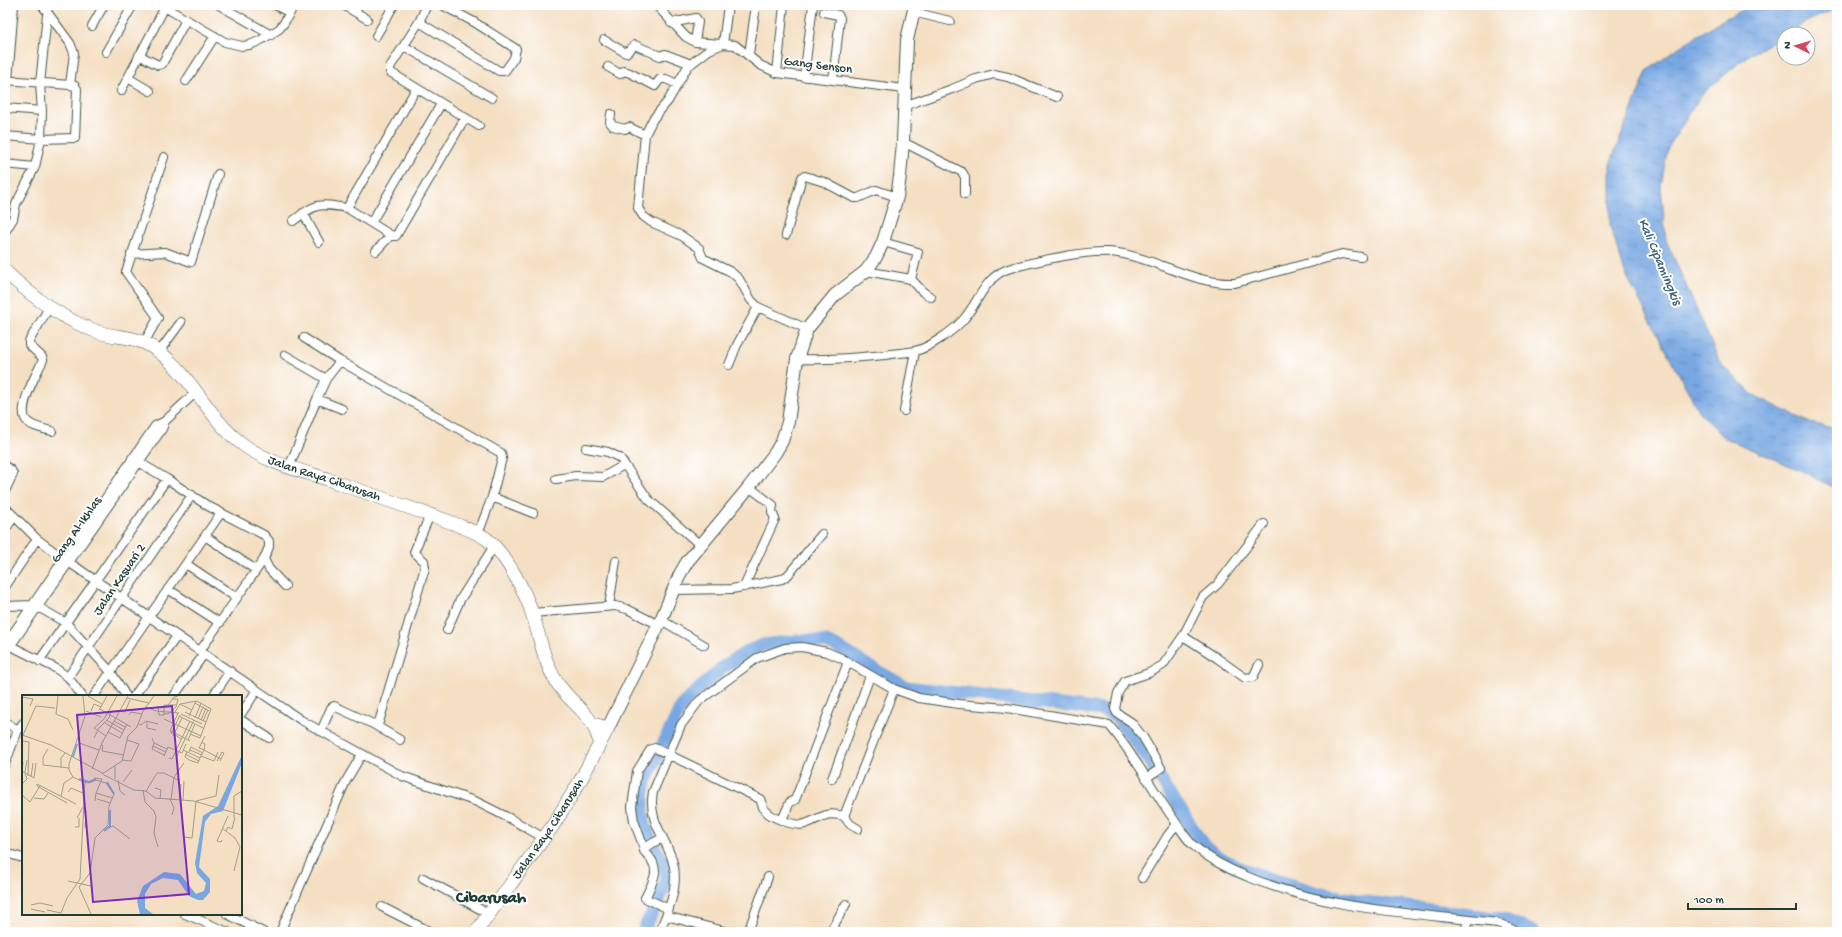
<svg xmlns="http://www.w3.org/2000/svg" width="1842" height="937" viewBox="0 0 1842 937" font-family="'Gochi Hand',sans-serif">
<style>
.water{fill:url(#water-ripples);stroke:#4c728b}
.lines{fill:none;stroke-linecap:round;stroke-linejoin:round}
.river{stroke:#78a7e2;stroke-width:13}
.street-casing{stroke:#3f5549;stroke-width:10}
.secondary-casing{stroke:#3f5549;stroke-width:14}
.primary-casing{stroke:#3f5549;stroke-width:14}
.street{stroke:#fff;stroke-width:8}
.secondary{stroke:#fff;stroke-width:12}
.primary{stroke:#fff;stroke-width:13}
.labels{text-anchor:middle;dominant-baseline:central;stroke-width:4;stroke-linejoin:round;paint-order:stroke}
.street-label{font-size:13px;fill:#1f3d34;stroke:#fff}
.water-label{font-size:14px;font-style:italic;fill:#3e6271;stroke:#fff}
.district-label{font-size:17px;font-weight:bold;fill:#1f3d34;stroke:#fff}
.inset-river{fill:none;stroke:#78a7e2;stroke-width:2}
.inset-road{fill:none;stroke:#9f9e8a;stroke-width:1}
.view{fill:#7b2cbf;fill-opacity:0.15;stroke:#7b2cbf;stroke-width:2}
.inset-edge{fill:none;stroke:#1f3d34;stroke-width:2}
</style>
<defs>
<pattern id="water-ripples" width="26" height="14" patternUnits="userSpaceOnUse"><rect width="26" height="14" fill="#78a7e2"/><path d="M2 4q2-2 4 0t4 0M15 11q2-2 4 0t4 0" fill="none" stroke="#6289b8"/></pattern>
</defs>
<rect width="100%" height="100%" fill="#fff"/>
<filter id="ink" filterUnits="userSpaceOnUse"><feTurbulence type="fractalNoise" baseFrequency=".025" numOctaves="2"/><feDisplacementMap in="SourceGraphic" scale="8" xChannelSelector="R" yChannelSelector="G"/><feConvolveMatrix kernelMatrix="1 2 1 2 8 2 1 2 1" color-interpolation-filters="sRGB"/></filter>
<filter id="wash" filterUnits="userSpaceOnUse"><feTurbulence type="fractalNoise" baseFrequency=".012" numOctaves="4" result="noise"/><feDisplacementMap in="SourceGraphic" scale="16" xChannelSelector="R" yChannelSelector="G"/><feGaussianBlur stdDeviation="0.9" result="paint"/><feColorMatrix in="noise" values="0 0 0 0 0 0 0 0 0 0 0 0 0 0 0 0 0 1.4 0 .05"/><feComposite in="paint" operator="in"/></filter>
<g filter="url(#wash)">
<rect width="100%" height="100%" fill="#f4dfc3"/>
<!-- water -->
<path class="water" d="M1753 5H1837V8L1806 22 1746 57 1701 95 1668 148 1661 185 1666 240 1720 363 1752 394 1810 423 1837 429V489L1802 471 1725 438 1699 412 1625 273 1610 225V164L1647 71 1679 47 1724 19Z"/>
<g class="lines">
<!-- river -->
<path class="river" d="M643 932C648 919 665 891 666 879 668 863 653 848 648 834 641 817 642 798 646 780L680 709 685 702 723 667 748 651 763 645 804 640 826 642 836 646 872 668 906 687 1103 710 1111 713 1117 717 1142 750 1204 846 1219 857 1237 867 1272 879 1321 894 1367 902 1503 919 1534 932"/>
</g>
</g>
<g filter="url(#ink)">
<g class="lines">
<!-- street casing -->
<g class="street-casing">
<path id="street" d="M42 5 70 43 74 53 70 85
M161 5 225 42 242 46 250 45 261 40 279 29 284 23 294 5
M219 5 271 35
M275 5 290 13
M343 5 367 19
M427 5 419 22 390 67V72L479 126
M656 5 686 37 695 42 735 45 760 65 777 73 904 89
M728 5 723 44 709 50 688 66 668 101 653 119 645 135 638 208 643 216 651 222 682 236 699 248 703 258 731 272 739 279 751 300 758 307 807 329
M355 12 359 5
M824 12 838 15 840 18 833 80
M913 12 950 21
M419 22 499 71H505L514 58 516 49 474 22 442 5
M671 23 696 18 698 22 695 42
M92 26 104 5
M376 36 394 5
M604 40 626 53 635 45 660 56 665 54 691 64
M404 46 492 98
M106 52 133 5
M749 54 756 5
M139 55 158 65 162 64 186 20
M608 67 620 74 624 71 630 73 655 86 660 79H666L677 84
M777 73 784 5
M804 77 813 5
M128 78 150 91
M5 80 70 85 75 86 77 89 75 138 41 139 5 136
M8 80 14 5
M186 81 215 36
M121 91 166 5
M904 106 952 89 976 79 994 74 1008 77 1057 97
M5 108 42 111
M611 114 610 122 613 126 625 129 629 127 645 135
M903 142 962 172 965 177V194
M5 164 35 167
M347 208 392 236H396L465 118
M303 213 319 242
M293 221C317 203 317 203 347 208L416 89
M371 223 441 104
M5 232 13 219 16 204 35 167 41 139 42 111 40 84 48 5
M786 235 802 177 805 176 824 182 854 198H858L876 190 897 197
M883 242 918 252 911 279
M376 251 391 235
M131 254 165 252 191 262 218 174
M866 271 911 279 923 292 931 297
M50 306 29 341V345L42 357 43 360C37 373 17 407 26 420 31 427 44 429 52 431
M304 338 340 361
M144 343 158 318 126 272 164 157
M159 352 181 322
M285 355 326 379
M797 359C826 360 856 358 885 355 894 353 905 353 915 351 929 348 953 331 963 320 979 302 985 275 1011 268 1038 261 1092 248 1118 253 1158 259 1194 285 1235 283L1342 254 1361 257
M729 365 737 345 758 307
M317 399 342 409
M904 411 915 351
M586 448 608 452 620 458 648 499 700 545
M132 458 167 479 208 506 264 535 269 541V547L264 559 200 651
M5 466 11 470 13 474 5 491
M289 467 317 399 326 379 340 361 501 453 502 458 492 497 478 534
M556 479 576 476 603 477 624 465
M492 497 533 513
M5 507 37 539 64 559 301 720 402 776 477 802 511 819 544 838
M5 530 14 517
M205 536 256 570
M264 559 269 569 285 586
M186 564 237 598
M5 587 37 539
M744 587 775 519 772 512 773 505 749 487
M168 589 220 623
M674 590 732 589 782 579 788 575 822 534
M5 606 32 605 38 607 66 623 111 672 126 696
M609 606 616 561
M532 613 615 606 627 609 659 625
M661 620 704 645
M447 630 460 600 494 546
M1183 636 1217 658 1245 678 1253 677 1259 665
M7 644 55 668 68 677 82 696
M5 645 155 426 165 421 196 392
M9 648 162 429 165 421
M39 661 167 479
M68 677 192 495
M94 696 221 513
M134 696 177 636
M174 696 204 654
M213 696 230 671
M241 714 257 690
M241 720 269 738
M5 722 18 730
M373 724 400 740
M321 731 331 708 334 706 373 724 379 722 425 568 424 561 414 552 430 515
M5 764 18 730 23 723
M1146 778 1161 768 1143 737 1131 722 1117 713 1115 709 1118 693 1125 681 1149 673 1163 665 1183 636 1203 597 1218 584 1264 524
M832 779 870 676
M844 816 894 689
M782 820 790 802 795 800 848 662
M662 838 644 848V851C662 868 655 878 645 898L669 909
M644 848 634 821 632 807 637 771 651 749 655 748 760 799C762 803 762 807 765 810 771 818 796 827 805 824 823 818 823 811 844 816L850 824 858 829
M5 853 23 858
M423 878 489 914
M1142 878 1168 835 1177 824
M382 907 431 932
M185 914 228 932
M227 914 263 932
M666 916 728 932
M247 932 251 925
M280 932 346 781 362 754
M659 932C668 912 678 889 674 867 669 839 647 824 653 792L681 725 699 701 757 658 785 648 802 647 827 652 841 658 894 689 919 698 959 704 1007 708 1109 725C1133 753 1151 787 1172 817 1179 826 1185 838 1194 846 1209 859 1228 869 1246 876 1326 910 1413 913 1498 923L1518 932
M748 932 768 877
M830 932 846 904
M1465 932 1468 920"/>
</g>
<!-- secondary casing -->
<g class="secondary-casing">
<path id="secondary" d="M608 728 661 620 680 574 687 562 749 487 775 453 782 441 788 422 797 359 807 329 835 295 866 271 876 257 883 242 897 197 900 176 903 142 907 40 915 5"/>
</g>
<!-- primary casing -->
<g class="primary-casing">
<g id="primary">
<path id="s1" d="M5 271C31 296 64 320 98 332 113 337 131 336 145 343 188 365 204 415 241 443 265 462 298 470 327 479 369 494 411 508 453 523 464 528 478 532 488 540 506 555 525 591 532 613 540 636 543 660 556 681 565 697 585 710 593 725 596 730 598 737 600 742"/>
<path id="s2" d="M476 932 552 827 579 783 608 728 593 724"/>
</g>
</g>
<!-- street -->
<use href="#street" class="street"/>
<!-- secondary -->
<use href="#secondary" class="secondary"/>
<!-- primary -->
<use href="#primary" class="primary"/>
</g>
</g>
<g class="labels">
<!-- street labels -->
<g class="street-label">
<text transform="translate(818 66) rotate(7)">Gang Senson</text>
<text stroke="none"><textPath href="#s1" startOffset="391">Jalan Raya Cibarusah</textPath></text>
<text transform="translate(77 530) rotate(-55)">Gang Al-Ikhlas</text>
<text transform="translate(120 580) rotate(-56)">Jalan Kasuari 2</text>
<text stroke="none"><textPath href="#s2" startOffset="126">Jalan Raya Cibarusah</textPath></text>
</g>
<!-- water labels -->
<g class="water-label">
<text transform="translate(1659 262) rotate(67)">Kali Cipamingkis</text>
</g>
<!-- district labels -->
<g class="district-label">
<text x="491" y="899">Cibarusah</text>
</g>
</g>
<!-- overview -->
<g transform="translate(22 695)">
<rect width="220" height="220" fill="#f4dfc3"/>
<path d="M220 60V68L201 116 189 119 183 127 177 172 188 184V197L181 205H176L167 201 156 185 141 183 129 189 123 199V213L131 219H118L115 206 121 191 142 177 158 179 174 199 182 196 184 188 175 178 173 168 181 121 196 111Z" fill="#78a7e2"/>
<path class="inset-river" d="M51 62 55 49M57 84 67 87 74 84M85 87 92 99M82 136 88 131V115"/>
<path class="inset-road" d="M36 1 34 19 46 24 51 35M61 1 63 21 47 69V75L51 82 59 86 67 88 74 85 84 88 92 99 87 111 86 130 73 143 68 178 57 192 69 219M66 1 80 9M0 2 11 4 8 11M105 3 127 8M173 8 187 16M158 9 175 6 189 14 178 43 168 39M146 10 152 2 156 1M136 11 137 20H142V10H154M124 12 134 16 157 18M78 14 109 32M77 15 85 1M64 16 79 22M69 16 72 9 79 12M99 16 103 17 108 5M153 17 158 9 170 15M163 17 184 27M156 18 148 36 159 44M142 19H146L154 12 156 4H150M159 19 180 29M107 20 109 17 120 19M157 21 181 33M167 21 174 6M173 23 179 8M142 24 179 41M176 24 181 12M84 25 102 35M179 25 184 13M92 26 103 32M181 26 186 15M125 27V33L134 35M83 28 100 38M117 29 119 30 124 26 136 29M86 37 98 43 105 29M153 38 168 46M149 39 158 20M0 40 29 50 82 79M1 40 14 11 33 13M84 41 72 33 82 24 95 1M151 41 160 23M72 43 77 33 87 23 89 16M130 43 132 48 145 54M166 45 173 29M1 46 7 47 6 81M179 47 183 49 182 55 199 64M57 48 77 55M132 48 130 54 142 60M79 50 81 51 80 56 102 60M131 51 144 57M26 54 21 62V70L47 73M161 55 178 63 182 55 177 53 183 41M168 55 180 60M165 57 163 62 167 65 176 68 178 63M167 57 169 52 181 58M163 59 177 66M142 61 146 52 160 58 164 49M155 61 172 25M179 61 192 66 196 57M147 63 150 64 168 26M100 65 109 66 117 49 105 45M195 66 200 57 202 58 198 66M1 67 0 76 12 83 14 68M39 73V63L43 58M70 74 80 48 106 1M3 77 5 65M80 79 100 66 106 41 115 32 121 16 132 1M82 80 112 95 124 96 133 103 172 106 220 120M9 82 11 68M72 83 80 84 74 98 73 106M93 84V71M96 85 98 96 103 100M101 87 110 75M0 89 5 84 3 78M133 93 139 95 138 104M121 95 123 107 132 116 134 122 132 138 136 152M124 96 135 78H142L156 85M46 97 49 93 61 98M74 98 90 103M0 100 8 107 18 91M39 101 42 88 51 82M12 103 22 104 26 98M75 104 88 108M148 104 152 113 150 120M149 104 152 82 162 68M158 104 159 89M161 105 162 86M174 106 194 101 197 80M45 108 15 91V89L54 109M212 122V101L220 96M55 123 61 112M53 132H57V123M63 133 64 116M86 133 91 131 108 144M200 133 213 143 218 152 212 176M204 136 206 132 210 134 213 122M162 142 170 143 174 107M200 145 199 147 195 146 206 121M46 186 69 191M9 210 18 208 31 211M9 214 23 217M25 215 39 218 45 203 58 184 63 87"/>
<path class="view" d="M150 11 167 199 71 207 55 20Z"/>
<rect width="220" height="220" class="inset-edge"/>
</g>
<!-- margin -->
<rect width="1842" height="937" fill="none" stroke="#fff" stroke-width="20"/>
<!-- north arrow -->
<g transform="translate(1796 46) rotate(275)"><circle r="19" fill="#ffffff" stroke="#a5b1ae"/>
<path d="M0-3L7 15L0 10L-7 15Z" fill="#d1495b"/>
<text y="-6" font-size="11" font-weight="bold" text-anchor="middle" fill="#1f3d34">N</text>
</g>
<!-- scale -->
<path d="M1688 903v6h108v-6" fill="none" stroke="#1f3d34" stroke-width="2"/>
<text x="1694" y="903" font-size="12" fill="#1f3d34" stroke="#ffffff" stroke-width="3" paint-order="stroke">100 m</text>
</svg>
